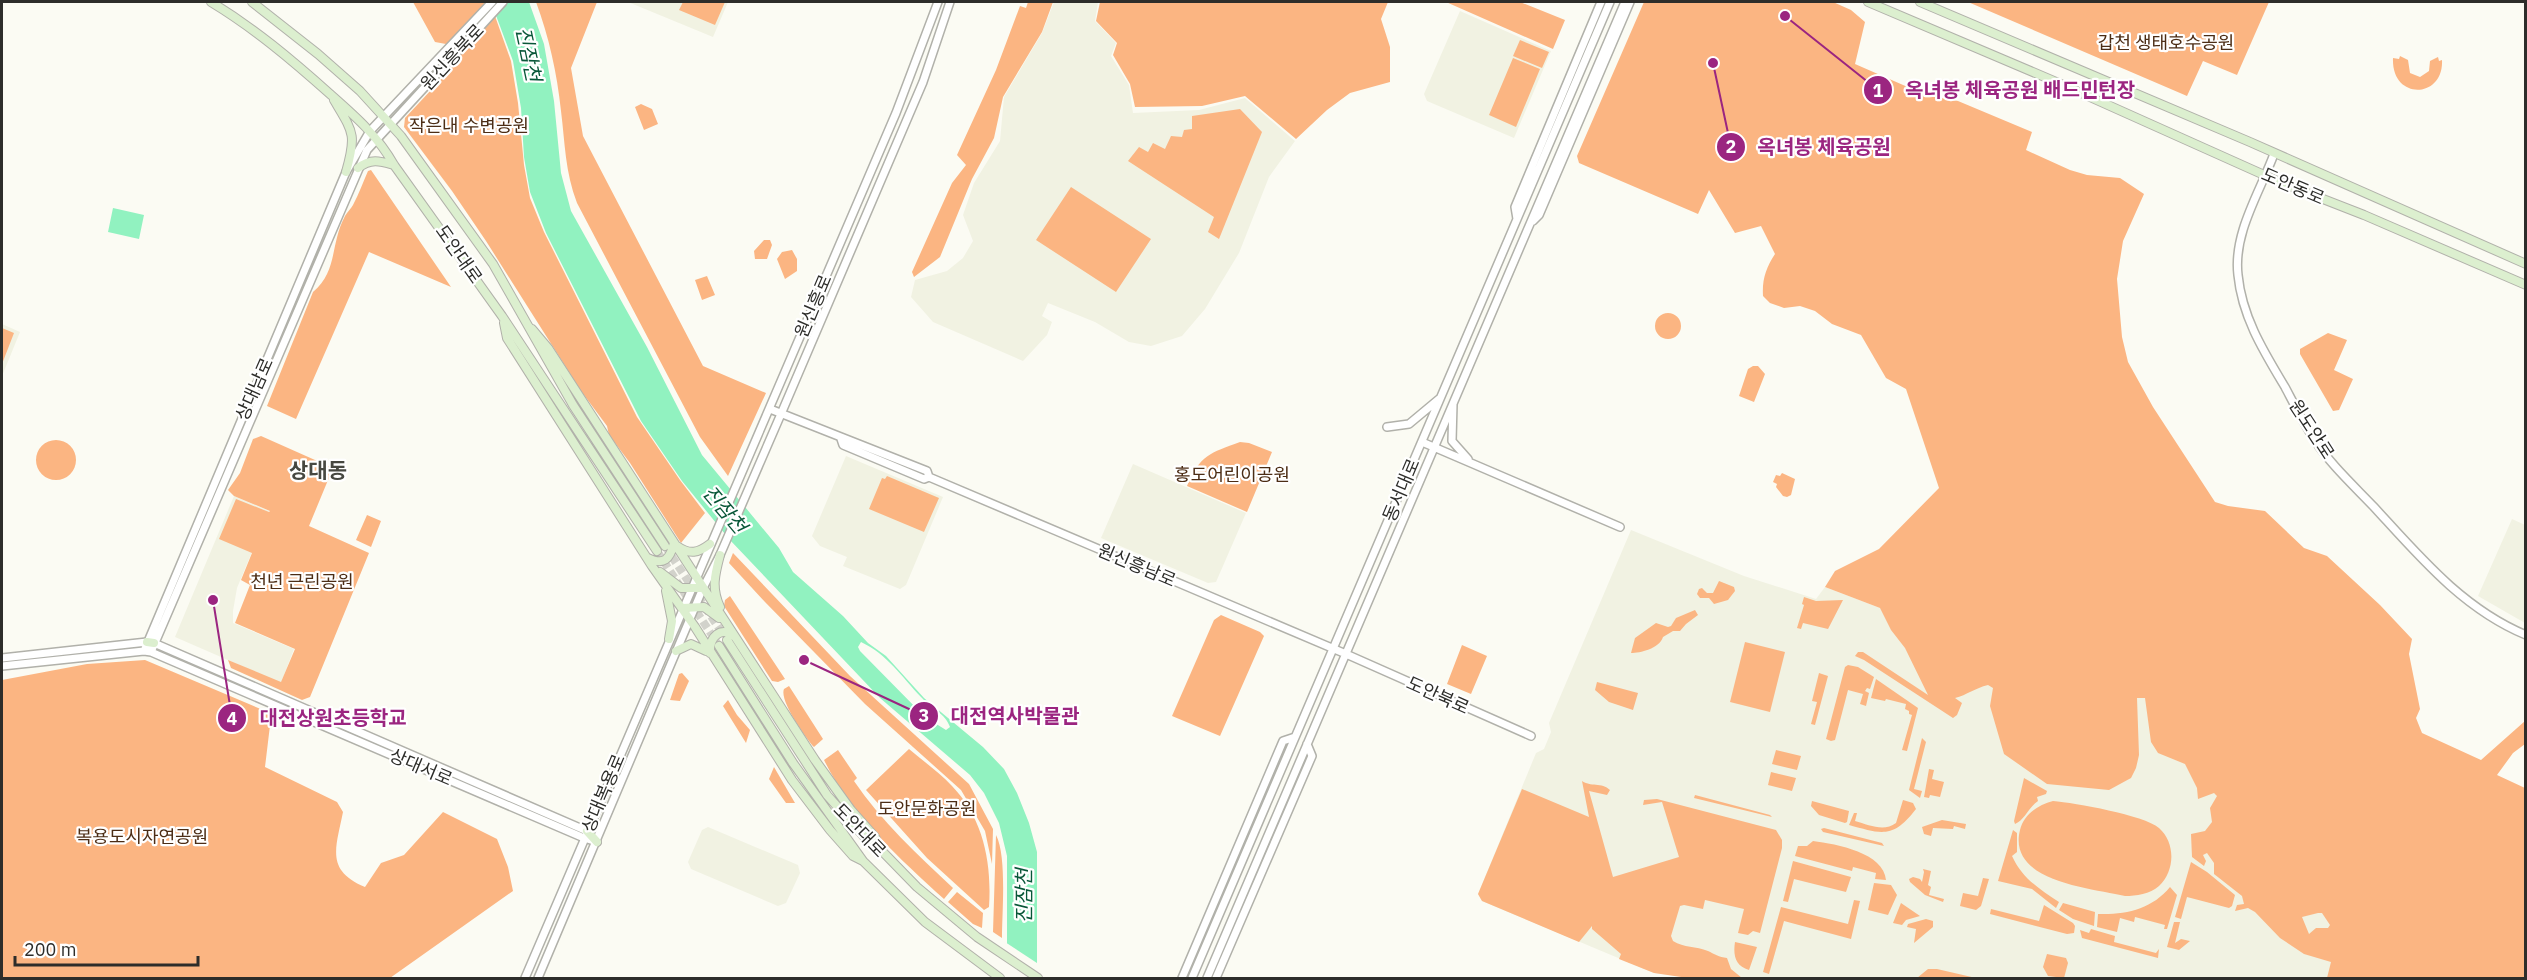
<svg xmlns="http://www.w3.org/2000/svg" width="2527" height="980" viewBox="0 0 2527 980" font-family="'IBM Plex Sans','Noto Sans KR',sans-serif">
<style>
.built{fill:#f1f2e2}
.green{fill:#fbb582;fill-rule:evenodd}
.water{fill:#91f2c0;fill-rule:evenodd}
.pier{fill:#fbfbf3}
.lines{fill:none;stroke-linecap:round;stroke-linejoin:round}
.secondary-tunnel{stroke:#d2d2cb;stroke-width:8;stroke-dasharray:8 4;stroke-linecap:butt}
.tertiary-casing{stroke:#b1b1aa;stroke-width:10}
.secondary-casing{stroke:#b1b1aa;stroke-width:10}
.tertiary{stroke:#fff;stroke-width:7}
.secondary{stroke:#dcefcf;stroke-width:8}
.labels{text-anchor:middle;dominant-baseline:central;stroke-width:4.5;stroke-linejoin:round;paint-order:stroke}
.park-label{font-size:18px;fill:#4c2d15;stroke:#fff}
.street-label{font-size:18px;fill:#2d2d2a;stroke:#fff}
.water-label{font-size:20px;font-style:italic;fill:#085738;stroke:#fff}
.quarter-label{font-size:21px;font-weight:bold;fill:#474841;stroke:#fff}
.leader{fill:none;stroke:#9b2580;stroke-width:2}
.callout-dot{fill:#9b2580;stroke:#fff;stroke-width:2}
.mark-label{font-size:18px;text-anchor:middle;font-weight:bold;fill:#fff}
.callout-label{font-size:20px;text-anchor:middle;font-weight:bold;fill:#9b2580;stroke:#fff;stroke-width:4.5;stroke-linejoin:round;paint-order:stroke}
</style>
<rect width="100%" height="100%" fill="#fbfbf3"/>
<!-- built -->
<path class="built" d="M628 2H728L713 37Z
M1054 2H1098L1095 21 1116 43 1111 56 1129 85 1133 113 1199 110 1245 98 1295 141 1269 177 1239 253 1205 309 1182 336 1151 346 1129 342 1095 322 1048 303 1042 316 1052 322 1047 335 1023 361 933 322 911 297 915 280 947 271 963 258 973 241 963 215 974 183 1000 141 1004 97 1042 33Z
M1460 11 1551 51 1514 138 1427 101 1424 94Z
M2 324 20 332 2 376Z
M846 456 943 497 906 585 900 589 843 566 847 557 820 546 812 536Z
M1133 464 1246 513 1216 582 1208 583 1101 538Z
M234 496 269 511 237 588 233 611V623L294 649 281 683 175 637Z
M2512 519 2525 525V623L2478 596Z
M1631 530 1744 576 1816 599 1825 587 1880 608 2131 685 2455 978H1694L1654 973 1482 901 1478 894 1536 753 1544 749 1551 732 1549 723Z
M708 827 798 865 800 873 786 903 778 906 691 869 688 862 702 830Z"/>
<!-- green -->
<path class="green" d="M413 2H490L511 61 518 103 524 165 530 198 544 232 637 417 680 480 705 513 681 543 630 463 609 435 607 426 581 391 486 241 452 191 404 127 405 118 445 75 456 59 446 44 435 42Z
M536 2H597L571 68 583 136 703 366 766 393 728 476 700 437 577 203C565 172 565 143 561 111 557 73 549 37 536 2Z
M683 2H725L715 25 679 10Z
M1028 2H1053L1042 32 1003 97 994 138 972 179 940 257 914 277 912 272 952 183 966 165 957 155 996 70 1020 6 1026 8Z
M1100 2H1388L1381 19 1390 47V82L1350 93 1327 110 1296 139 1245 96 1202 106 1135 107 1130 84 1113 55 1117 43 1096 21Z
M1446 2H1520L1565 20 1553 49Z
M1644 2H1833L1851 10 1865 22 1855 64 1926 95 1958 101 2032 132 2026 150 2070 170 2087 175 2120 178 2144 194 2123 241 2117 279 2122 337 2128 362 2153 407 2215 502 2228 506 2265 511 2304 548 2327 556 2380 605 2412 639 2409 654 2420 709 2416 718 2422 733 2481 760 2525 721V744L2513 753 2497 775 2525 788V978H2327L2331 962 2304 954 2280 938 2255 912 2248 908 2235 911 2237 905 2244 904 2242 896 2214 874V863L2207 853 2203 855 2206 861 2204 866 2192 857 2191 834 2205 831 2212 822 2210 808 2217 796 2214 793 2198 799 2197 788 2185 764 2158 753 2151 742 2145 698H2137L2139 755 2136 768 2131 778 2109 790 2047 784 2004 754 1990 706 1993 688 1988 685C1975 688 1967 695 1955 698L1962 703 1957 715 1953 718 1864 660 1855 656 1858 652H1863L1928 695 1905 648 1891 630 1880 608 1825 587 1835 571 1879 549 1939 488 1906 389 1886 378 1861 335 1832 324 1815 311 1800 306 1784 308 1770 303 1763 296C1762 279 1766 268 1775 254L1761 226 1735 233 1709 190 1698 214 1579 163 1577 156ZM2318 913H2322L2330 925 2328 928H2316L2309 934 2302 917Z
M1968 2H2269L2237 75 2203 61 2187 96Z
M1520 40 1549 52 1542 68 1513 56Z
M2400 56 2408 60 2410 73 2420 77 2429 71 2430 61 2438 57 2439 61 2442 60C2444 99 2391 101 2393 58L2399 59Z
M1513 58 1540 69 1516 127 1489 115Z
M641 104 652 109 658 124 644 130 635 107Z
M1240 109 1262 132 1219 239 1208 232 1214 217 1128 161 1139 147 1148 152 1153 143 1165 149 1171 136 1182 137 1184 130 1192 129V116Z
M371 170 451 287 369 252 296 419 267 406 313 292C338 271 330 244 345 216 347 212 351 209 353 205 359 194 363 182 368 171Z
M1071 187 1151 239 1116 292 1036 240Z
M764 240H770L772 245 767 259H755L754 251Z
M792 250 797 259V271L785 279 777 259 782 252Z
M707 276 715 295 702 300 695 280Z
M1655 326a13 13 0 1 1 26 0a13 13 0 1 1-26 0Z
M2 328 14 333 2 364Z
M2328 333 2347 340 2334 370 2353 379 2339 410 2333 411 2300 354V349Z
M1753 366H1758L1765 374 1754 402 1739 396 1748 369Z
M261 436 333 468 309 526 369 553 310 697 302 700 231 668 228 660 281 682 295 649 235 623 250 585 241 580 252 553 219 539 236 499 269 512 270 511 234 496 228 490 240 473 253 439Z
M36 460a20 20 0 1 1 40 0a20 20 0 1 1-40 0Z
M1240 442 1249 443 1272 452 1247 512 1187 486C1200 455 1210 453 1240 442Z
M1782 473 1795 479 1791 495 1787 497 1783 496 1776 487 1777 484 1773 482 1776 475 1780 476Z
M887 476 939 498 924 532 869 509 882 478 885 479Z
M367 515 381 521 371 547 356 540Z
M733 553 850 676 969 784 993 829 992 864 985 831 961 790 865 704 765 602 729 563Z
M1719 581 1734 587 1735 591 1728 600 1714 604 1709 598H1700L1697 594 1699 589 1702 588 1707 593H1713Z
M730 596 785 679 778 682 772 681 724 606 725 600Z
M1804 597 1816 601 1843 600 1828 629 1803 623 1801 629 1797 628 1804 605 1802 604Z
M1695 610 1698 615 1686 624 1680 631H1673L1663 637C1659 649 1640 653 1631 653L1635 638 1656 623 1668 627 1671 626 1676 618Z
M1221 615 1260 632 1264 636 1220 736 1172 716 1214 620Z
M1745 642 1785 652 1770 712 1730 702Z
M1462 645 1487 656 1471 694 1447 684Z
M145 660 263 710 271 717 265 767 337 802 343 812C336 848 325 870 365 887L381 863 404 855 443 812 497 839 508 867 513 891 390 978H2V680L87 664Z
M1848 665 1858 667 1874 677 1870 689 1867 688 1865 691 1869 693 1866 706 1860 704 1863 694 1848 690 1835 740 1831 741 1826 739 1845 667Z
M682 673 689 681 680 701 670 700 679 674Z
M1819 673 1828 676 1815 725 1811 724 1817 702 1812 701Z
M1876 679 1918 708 1907 751 1902 750 1912 715 1909 714V711L1905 709 1906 704 1886 699 1885 701 1871 698Z
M1597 682 1638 693 1633 710 1609 702 1595 690Z
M789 686 823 739 814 747C805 737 779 700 784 689Z
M728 700 737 715 750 730 746 743 723 706Z
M1922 738 1926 742 1914 789 1922 791 1920 798 1909 790Z
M909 749C923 761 939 772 952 786 983 818 992 862 989 907L984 910 927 858 866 790Z
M838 750 857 778 854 781C881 821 918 855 953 888L944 899C899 858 851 815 824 760Z
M1776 750 1801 756 1797 770 1772 764Z
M774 767 795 803H786L769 779Z
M1929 769 1934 770 1932 779 1944 782 1940 797 1930 795 1929 798 1924 797Z
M1771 772 1796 778 1792 791 1768 785Z
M2024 778 2047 791 2046 794 2037 797 2038 801C2029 807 2024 821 2015 824L2014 821Z
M1582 781C1590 787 1602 782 1610 790L1607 795 1589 791 1613 877 1679 857 1662 802 1643 805 1644 800 1657 799 1776 830 1782 840V848L1760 933 1753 931 1748 935 1738 933 1744 909 1705 900 1703 909 1684 905 1680 906 1671 936 1673 941C1684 948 1696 946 1708 951 1714 954 1719 957 1727 958L1731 969 1742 978H1688L1654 973 1619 959 1621 954 1592 929V926L1579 942 1482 901 1478 894 1522 789 1589 817Z
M1695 795 1770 815 1772 817 1694 798Z
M1903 800 1913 803 1916 809C1893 839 1882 834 1849 825L1854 813H1857L1855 821C1869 825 1884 832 1896 823Z
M1812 801 1849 811 1847 822 1845 823 1819 815 1811 806Z
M2053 801C2075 803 2144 815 2159 828 2176 843 2175 871 2159 886 2150 894 2136 896 2125 896 2091 888 2007 882 2020 830 2024 814 2038 805 2053 801Z
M1942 820 1966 824 1965 829 1954 826 1953 829 1933 828 1931 836 1924 834 1922 827Z
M1824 828 1882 843 1884 846 1823 832 1821 829Z
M2013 830 2017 833V852L2012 856C2022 878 2039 889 2059 902L2056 908 2032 889 1998 881Z
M996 835C1007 856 1002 913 1002 938L993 932Z
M1813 841C1837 844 1884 853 1886 880L1875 879 1876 873 1853 867 1852 871 1795 856 1798 846H1807Z
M1793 861 1851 877 1846 892 1794 879 1788 902 1783 901Z
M2191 862 2207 872 2235 895 2232 906 2229 908 2187 897 2181 919 2175 917Z
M1923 869 1931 871 1928 885 1931 887 1929 895 1944 899 1943 902 1925 895 1910 882 1909 879 1913 877 1920 879 1922 882 1924 872Z
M1983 878 1989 879 1981 906 1976 910 1960 906 1963 893 1978 896Z
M1874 883 1891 885 1897 895 1888 915 1868 910Z
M2170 887 2177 895 2167 929H2164L2165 925 2135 917 2134 922 2120 918 2117 932 2097 927 2098 914C2126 915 2152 909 2170 887Z
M957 892 983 913 982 928 973 924 948 902Z
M1854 900 1860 901 1851 939 1784 921 1769 974 1763 972 1781 907 1848 924Z
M1901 903 1920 916 1906 920 1902 925 1893 923Z
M2063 903 2095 912 2094 926 2073 919 2059 910Z
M2044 905 2073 923 2075 926 2074 933 2067 934 1990 914 1991 909 2039 921Z
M1926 919 1933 921V927L1914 943 1916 929 1907 927 1908 924Z
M2174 922H2180L2175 943 2181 939 2190 941 2179 950 2167 947Z
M2091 929 2115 936 2114 942 2156 953 2159 949 2158 958 2082 938 2080 930 2089 933Z
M1735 942 1757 947 1749 970C1735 966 1733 955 1735 942Z
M2047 954 2066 958 2068 963 2064 978 2048 976 2043 967Z
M1928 969H1937L1976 978H1917Z"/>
<!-- water -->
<path class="water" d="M491 2H529L544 44 554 101 561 173 571 211 647 347 702 455 779 548 793 572 843 616 868 643 886 656 924 698 983 747 1004 769 1017 793 1029 823 1037 852V978H1007V856L999 823 984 793 970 775 880 698 729 539 682 481 641 421 546 233 530 192 524 157 521 108 513 61ZM861 642C887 654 902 677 921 697 930 707 946 714 950 727L946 730 925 717 860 651 858 647Z
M113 208 144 215 139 239 108 232Z"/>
<!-- pier -->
<path class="pier" d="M1005 942 1040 965V978H1004Z"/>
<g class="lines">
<!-- secondary-tunnel -->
<path class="secondary-tunnel" d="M665 546 724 636
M657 551 719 646"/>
<!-- tertiary casing -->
<g class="tertiary-casing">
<path id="tertiary" d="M2274 154C2260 192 2233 233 2238 275 2242 317 2264 352 2285 387 2294 404 2303 422 2314 439 2330 464 2353 485 2374 507 2419 556 2463 609 2526 635
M1517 219 1515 207 1601 2
M1533 221 1539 215 1630 2
M1453 404 1452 441 1468 459
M770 409 927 471 929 477
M1387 427 1409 424 1439 399
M841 439 843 445 924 479 929 477 1346 654 1531 736
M1422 442 1620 527
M154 643 587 831
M144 651 346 172 370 131 492 2
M151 652 367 150 503 2
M2 658 147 642
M2 666 144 651 151 652 584 838 597 842
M525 978 896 113 938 2
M538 978 703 588 720 555 781 414 923 82 950 2
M1182 978 1283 741 1295 737
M1192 978 1610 2
M1207 978 1625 2
M1216 978 1312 756 1307 744"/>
</g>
<!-- secondary casing -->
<g class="secondary-casing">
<path id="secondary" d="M211 2C254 28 292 60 330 94 355 116 378 136 394 165L502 316 657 551
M252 2 318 54 360 91 401 136 493 264 573 405 665 546
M1868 2 2061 84 2282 183 2364 215 2526 285
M1920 2 2250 142 2526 264
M334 100C353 132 357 134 346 172
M358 168C371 158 380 161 394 165
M504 323 507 338 652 566 695 627 792 780 830 830 853 856 863 861
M532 329 548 348 815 760 851 810 875 837 880 849
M677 546C690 555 698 553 710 544
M720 555C715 574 711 588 720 607
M648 558C664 566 670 559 674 543
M660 572 681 588H703
M666 591 672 621 669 639
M682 608 704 607 719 618
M727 640 827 795 867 840 880 849 917 887 977 937 1038 978
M147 642 154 643
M719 646 793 763 863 861 925 922 1000 978
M676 651 691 644 706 651
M710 653C709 637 721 625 735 637
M587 831 597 842"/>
</g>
<!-- tertiary -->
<use href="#tertiary" class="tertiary"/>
<!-- secondary -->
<use href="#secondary" class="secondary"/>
</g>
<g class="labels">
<!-- park labels -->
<g class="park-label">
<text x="2166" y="42">갑천 생태호수공원</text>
<text x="469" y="125">작은내 수변공원</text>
<text x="1232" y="474">홍도어린이공원</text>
<text x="302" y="581">천년 근린공원</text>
<text x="927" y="808">도안문화공원</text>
<text x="142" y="836">복용도시자연공원</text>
</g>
<!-- street labels -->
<g class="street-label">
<text transform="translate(452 57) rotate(-47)">원신흥북로</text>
<text transform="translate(2293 186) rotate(23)">도안동로</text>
<text transform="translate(459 254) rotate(55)">도안대로</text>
<text transform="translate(813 306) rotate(-67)">원신흥로</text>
<text transform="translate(254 389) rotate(-66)">상대남로</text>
<text transform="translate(2312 429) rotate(57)">원도안로</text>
<text transform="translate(1401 490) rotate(-67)">동서대로</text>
<text transform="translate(1137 565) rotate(23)">원신흥남로</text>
<text transform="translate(1438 695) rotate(24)">도안북로</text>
<text transform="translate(421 767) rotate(23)">상대서로</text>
<text transform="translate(603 793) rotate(-67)">상대복용로</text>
<text transform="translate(860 830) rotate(46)">도안대로</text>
</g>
<!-- water labels -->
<g class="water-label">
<text transform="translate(529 54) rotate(78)">진잠천</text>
<text transform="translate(725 509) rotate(50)">진잠천</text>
<text transform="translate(1023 896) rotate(-90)">진잠천</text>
</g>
<!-- quarter labels -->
<g class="quarter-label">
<text x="318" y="470">상대동</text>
</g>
</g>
<!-- callouts -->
<path class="leader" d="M1785 16L1878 90M1713 63L1731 147M804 660L924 716M213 600L232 718"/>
<g class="callout-dot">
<circle cx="1785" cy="16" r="6"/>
<circle cx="1713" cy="63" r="6"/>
<circle cx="804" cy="660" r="6"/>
<circle cx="213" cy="600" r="6"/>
<circle cx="1878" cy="90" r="15"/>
<circle cx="1731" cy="147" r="15"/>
<circle cx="924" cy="716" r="15"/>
<circle cx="232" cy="718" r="15"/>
</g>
<g class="mark-label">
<text x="1878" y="97">1</text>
<text x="1731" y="153">2</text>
<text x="924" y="722">3</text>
<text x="232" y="725">4</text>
</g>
<g class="callout-label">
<text x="2020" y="97">옥녀봉 체육공원 배드민턴장</text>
<text x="1824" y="154">옥녀봉 체육공원</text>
<text x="1015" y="723">대전역사박물관</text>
<text x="333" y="725">대전상원초등학교</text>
</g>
<!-- border -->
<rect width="2527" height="980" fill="none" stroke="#2d2d2a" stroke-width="6"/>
<!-- scale -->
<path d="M15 956v9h183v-9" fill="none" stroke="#2d2d2a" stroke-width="3"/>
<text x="24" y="956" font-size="18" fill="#2d2d2a" stroke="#ffffff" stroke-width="4.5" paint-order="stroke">200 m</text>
</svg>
